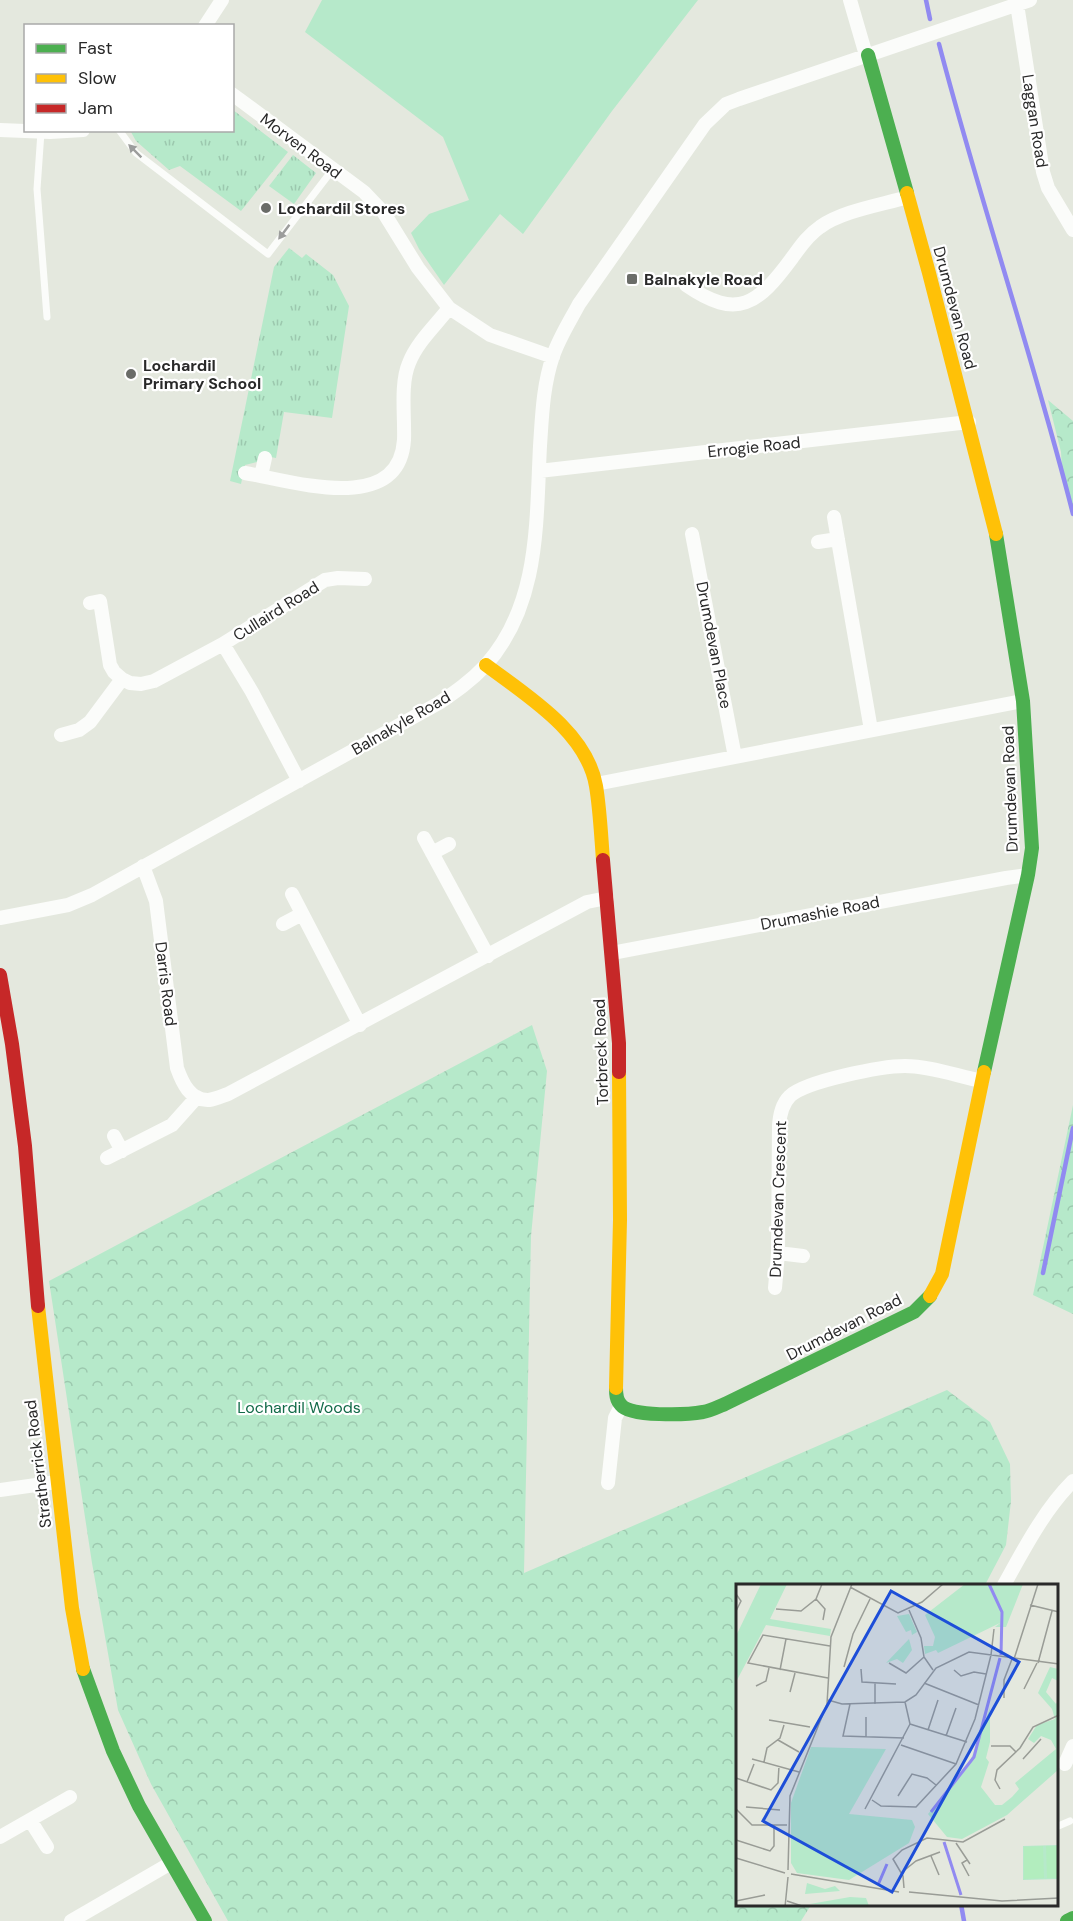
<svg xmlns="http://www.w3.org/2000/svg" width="1073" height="1921" viewBox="0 0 1073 1921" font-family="'DM Sans',sans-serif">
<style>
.grass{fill:url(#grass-tufts)}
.forest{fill:url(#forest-crowns)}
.park{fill:#b6e9ca}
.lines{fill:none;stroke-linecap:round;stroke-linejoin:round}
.stream{stroke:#918af1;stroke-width:4.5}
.lane{stroke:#fbfcfa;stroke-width:7}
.street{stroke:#fbfcfa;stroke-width:14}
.fast{stroke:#4caf50;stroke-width:14}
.slow{stroke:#ffc107;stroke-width:14}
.jam{stroke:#c62828;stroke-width:14}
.oneway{fill:#9c9d9c}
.poi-dot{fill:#6a6c68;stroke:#fff;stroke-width:2}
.labels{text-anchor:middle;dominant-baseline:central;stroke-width:4.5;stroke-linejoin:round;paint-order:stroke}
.street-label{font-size:16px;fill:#292929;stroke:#fff}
.poi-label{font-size:16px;font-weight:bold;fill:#292929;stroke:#fff;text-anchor:start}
.park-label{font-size:16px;fill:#136b49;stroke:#fff}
.inset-river{fill:none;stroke:#918af1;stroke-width:3}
.inset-road{fill:none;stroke:#999c96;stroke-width:1.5}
.view{fill:#1d4ed8;fill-opacity:0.15;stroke:#1d4ed8;stroke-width:3}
.inset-edge{fill:none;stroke:#292929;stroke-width:3}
</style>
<defs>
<pattern id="grass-tufts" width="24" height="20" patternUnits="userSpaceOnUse" patternTransform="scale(1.5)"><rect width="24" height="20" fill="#b6e9ca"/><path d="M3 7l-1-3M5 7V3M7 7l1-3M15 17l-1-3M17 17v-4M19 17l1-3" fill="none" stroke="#9cc8ae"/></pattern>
<pattern id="forest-crowns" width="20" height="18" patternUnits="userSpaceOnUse" patternTransform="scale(1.5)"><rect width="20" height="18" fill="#b6e9ca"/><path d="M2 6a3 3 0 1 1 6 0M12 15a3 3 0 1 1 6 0" fill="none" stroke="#9cc8ae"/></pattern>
</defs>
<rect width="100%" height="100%" fill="#e4e8de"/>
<!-- grass -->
<path class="grass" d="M233 110 288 152 241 211 180 166 169 170 136 141 131 132 232 130Z
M293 155 316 173 294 204 269 186Z
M289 248 302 258 306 254 333 275 349 306 332 418 284 412 276 458 260 455 257 462 245 465 241 484 230 481 274 267Z"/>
<!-- forest -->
<path class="forest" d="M1048 400 1073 421V514L1062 470 1061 452Z
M532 1025 547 1071 531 1236 524 1573 947 1390 990 1422 1010 1464 1011 1501 1006 1545 985 1585H737V1904L811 1905 801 1921H228L151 1784 118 1710 92 1563 49 1281Z
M1073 1105V1314L1033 1295Z"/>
<!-- park -->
<path class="park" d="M322 0H698L612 111 523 234 500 214 444 285 419 249 411 233 429 214 469 200 443 137 305 32Z"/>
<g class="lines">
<!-- stream -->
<path class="stream" d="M926 0 930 19
M939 44C980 201 1033 356 1073 514
M1043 1273 1073 1128
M961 1904 964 1921"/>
<!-- lane -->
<path class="lane" d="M119 130 136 153 268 254 333 169
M41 132 37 189 47 317
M1056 1827 1070 1821"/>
<!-- street -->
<path class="street" d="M850 0 866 55
M1017 4 1043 172 1048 188 1073 230
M205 26 222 0
M232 94 364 192 384 213 418 268 449 308 490 335 553 357
M0 130 50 132 83 130
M686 285C738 321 758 304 792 258 800 247 808 235 820 227 842 211 881 205 908 197
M539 471 969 422
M245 473C292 481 399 516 404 440 405 417 400 384 409 363 417 342 436 325 449 308
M261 476 265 458
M834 517 871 730
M692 534 735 757
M818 542 838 539
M90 603 100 601 110 665 114 672 122 679 130 683 141 684 154 681 223 644 325 580 338 578 365 579
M223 644 252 692 299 781
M61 735 79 730 90 722 122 679
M596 784 1023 701
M424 838 488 956
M432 853 449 844
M143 866 156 901 177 1068C182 1082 190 1101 209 1100 215 1099 222 1096 228 1094L587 902 607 898
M292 894 360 1025
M0 918 68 905 92 895 439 703C455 692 471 681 485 666 540 605 536 523 540 446 542 416 543 385 553 356 559 338 570 321 579 304L705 124 726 104 739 99 1030 0
M283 924 302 914
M612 953 1006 878 1028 875
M114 1136 122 1151
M107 1158 172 1125 197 1097
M778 1253 803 1256
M775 1288 778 1253 779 1125C780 1114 782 1104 790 1096 806 1081 882 1066 905 1066 930 1066 957 1076 982 1081
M608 1483 615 1418 621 1406
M0 1490 57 1482
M1004 1585C1024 1549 1044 1510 1073 1481
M1065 1764 1073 1746
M30 1820 47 1847
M0 1837 70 1797
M71 1921 171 1863"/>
<!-- fast -->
<path class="fast" d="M868 55 907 193
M984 1072 1028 875 1032 848 1023 701 996 534
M616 1388C616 1394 616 1400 621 1405 630 1417 687 1415 703 1412 710 1411 718 1407 725 1404L914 1312 930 1296
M83 1669 113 1751 139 1806 205 1921
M1067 1921 1073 1918"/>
<!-- slow -->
<path class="slow" d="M907 193 929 273 996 534
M486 665C526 695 587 732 596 786 600 810 601 835 603 860
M930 1296 942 1274 984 1072
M38 1306 72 1608 83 1669
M616 1388 620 1220 619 1072"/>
<!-- jam -->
<path class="jam" d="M603 860 619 1043V1072
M0 975 12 1044 25 1146 38 1306"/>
</g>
<!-- one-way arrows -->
<defs><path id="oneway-solid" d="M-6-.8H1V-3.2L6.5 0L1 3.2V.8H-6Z" transform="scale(1.5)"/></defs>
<g class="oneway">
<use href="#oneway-solid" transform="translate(135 151) rotate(-135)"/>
<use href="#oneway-solid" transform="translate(284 232) rotate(127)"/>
</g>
<!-- markers -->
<g class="poi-dot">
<circle cx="266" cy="208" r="6"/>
<rect x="626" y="273" width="12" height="12" rx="3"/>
<circle cx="131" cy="374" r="6"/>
</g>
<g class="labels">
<!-- street labels -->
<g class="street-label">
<text transform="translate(1035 121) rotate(81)">Laggan Road</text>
<text transform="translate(301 146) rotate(37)">Morven Road</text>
<text transform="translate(955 308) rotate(75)">Drumdevan Road</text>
<text transform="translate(754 447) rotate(-6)">Errogie Road</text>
<text transform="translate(276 611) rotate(-32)">Cullaird Road</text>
<text transform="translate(714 645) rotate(79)">Drumdevan Place</text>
<text transform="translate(401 723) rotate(-30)">Balnakyle Road</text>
<text transform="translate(1010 789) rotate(-92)">Drumdevan Road</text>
<text transform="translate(820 913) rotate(-11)">Drumashie Road</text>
<text transform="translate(166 984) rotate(83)">Darris Road</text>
<text transform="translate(601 1052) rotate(-92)">Torbreck Road</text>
<text transform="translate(778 1199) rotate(-88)">Drumdevan Crescent</text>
<text transform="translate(844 1327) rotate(-27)">Drumdevan Road</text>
<text transform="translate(38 1464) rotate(-97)">Stratherrick Road</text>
</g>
<!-- poi labels -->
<g class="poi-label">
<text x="278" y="208">Lochardil Stores</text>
<text x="644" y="279">Balnakyle Road</text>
<text x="143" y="365">Lochardil<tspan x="143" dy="18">Primary School</tspan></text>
</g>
<!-- park labels -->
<g class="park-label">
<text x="299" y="1407">Lochardil Woods</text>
</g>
</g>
<!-- overview -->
<g transform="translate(736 1584)">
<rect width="322" height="322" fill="#e4e8de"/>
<path d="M251 0H287L270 43H259L264 39ZM173 30 181 48 176 51 175 46 170 48 161 32ZM173 55 176 66 167 79 161 75 150 79Z" fill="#b6e9ca"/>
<path d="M25 0H51L34 35 95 45 94 52 30 41 0 98V52ZM314 83 322 85V97L316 94 310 108 320 120 322 116V186L271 231 226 255 211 253 192 230 232 183 254 124V158L250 174 253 178 245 203 259 221H266L276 213 283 205 279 199 320 165 315 156 305 152 298 159 292 155 301 141 319 135 316 125 302 109ZM75 163 150 165 113 230 176 236 179 243 173 259 113 296 61 289 55 279V219ZM71 299 89 305 99 302 104 307 69 310ZM114 313 130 314 133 322 74 320Z" fill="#b6e9ca"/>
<path d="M229 0H251L265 28 264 39 202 69 200 66 189 70 188 62H197L199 53 189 31ZM322 261V295L287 296V262Z" fill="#b6e9ca"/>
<path d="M307 262 308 294 288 295V263ZM310 262H322V294H311Z" fill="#b2edbe"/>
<path class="inset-river" d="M253 0 266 28 265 71M195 228 238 173 264 74M208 258 225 311M142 301 151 280"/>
<path class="inset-road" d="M114 3 162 29 186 18 207 0M0 10 5 17 0 27M80 15 89 25 87 36M294 21 323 28M40 25 65 27 80 15 86 0M173 26 185 54 188 73 197 86M255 71 258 45M278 75 302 0M153 79 170 89 188 73M302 79 316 27M108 83 117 50 134 15M125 85 126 98 160 100M44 86 50 55M218 86 225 92 238 88 250 90M92 94 12 79 27 51 94 62M188 99 243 121M20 102 30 97 33 84M288 105 301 79M54 108 59 89M268 114V96L276 75M92 116 106 120 169 118 180 111 200 84 233 68 323 80M114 120 107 152 168 154M139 120V99M33 136 74 143M174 140 231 158M192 146 202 116M210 152 220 124M130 153V133M42 156 63 168M165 161 220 180M255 162H274L280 168M16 175 63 188M287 175 305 155M28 178 31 164 44 154 48 141M0 194 35 206 42 199 43 182M11 198 18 180M264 205 259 196 261 186 284 164 297 143 323 131M162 212 176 190 191 194 200 201M136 216 145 222 180 223 220 180 239 135 255 71M10 223 44 226M0 225 16 241H51M129 225 174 140 169 118M0 256 34 267 38 262V241M220 259 234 280M195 272 203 291M0 274 49 289M231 276 226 279 233 292M52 286 54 212 91 120 95 53 116 0M165 289 180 277 204 268M55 290 163 308M168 304 167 292 157 275 166 266 191 254 227 258 269 235M173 308 266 317 323 314M0 317 29 311M51 317 69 323M49 323 52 293"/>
<path class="view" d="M155 7 283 78 156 308 27 237Z"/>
<rect width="322" height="322" class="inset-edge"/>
</g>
<!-- legend -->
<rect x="24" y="24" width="210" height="108" fill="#ffffff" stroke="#a9a9a9" stroke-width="1.5"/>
<rect x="36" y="44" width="30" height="9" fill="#4caf50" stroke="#a9a9a9" stroke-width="1.5"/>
<text x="78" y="54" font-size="18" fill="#292929">Fast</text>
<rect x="36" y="74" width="30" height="9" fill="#ffc107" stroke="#a9a9a9" stroke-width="1.5"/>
<text x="78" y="84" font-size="18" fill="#292929">Slow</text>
<rect x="36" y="104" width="30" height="9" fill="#c62828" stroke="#a9a9a9" stroke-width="1.5"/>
<text x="78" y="114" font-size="18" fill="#292929">Jam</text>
</svg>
